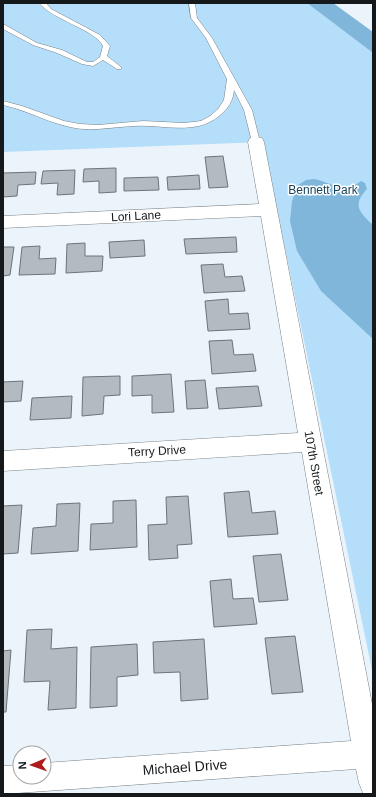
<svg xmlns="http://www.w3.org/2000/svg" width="376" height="797" viewBox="0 0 376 797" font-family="Helvetica,sans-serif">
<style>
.green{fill:#b4def9}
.water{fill:#7fb6da}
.building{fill:#b3bbc1;stroke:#6d7479}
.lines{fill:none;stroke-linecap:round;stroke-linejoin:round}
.lane-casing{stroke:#798186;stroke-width:1}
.street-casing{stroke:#798186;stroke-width:1}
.lane{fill:#fff;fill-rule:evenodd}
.street{fill:#fff;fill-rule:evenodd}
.labels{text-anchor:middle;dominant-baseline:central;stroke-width:3;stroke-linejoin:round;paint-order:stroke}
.park-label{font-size:12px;fill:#16435c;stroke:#fff}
.street-label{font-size:12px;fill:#16191b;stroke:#fff}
.near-street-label{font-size:14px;fill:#16191b;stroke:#fff}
</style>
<rect width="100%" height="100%" fill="#ebf4fa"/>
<!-- green -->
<path class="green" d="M3 3H307L373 53V675L263 142 3 152Z"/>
<!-- water -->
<path class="water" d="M307 3H333L373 32V53Z
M314 179C332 183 345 194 361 181L365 183 367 189C352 205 359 212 373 225V339L321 291 297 251 290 221 292 201 298 185 306 180Z"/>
<!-- building -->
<path class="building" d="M223 156 228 187 209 188 205 157Z
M116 168V192L99 193V181L83 182 84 169Z
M75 170 74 194 57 195 58 183 41 184 43 171Z
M36 172 35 184 18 185 17 196 3 197V173Z
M199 175 200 189 168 190 167 177Z
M158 177 159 190 124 191V178Z
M236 237 237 252 186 254 184 239Z
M144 240 145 256 110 258 109 242Z
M85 243V256H103L102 271 66 273 67 244Z
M40 246 39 259 56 258 55 274 19 275 22 247Z
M3 247H14L10 275 3 276Z
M223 264 225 277 242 276 245 291 204 293 201 265Z
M228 299 229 314 248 313 250 329 208 331 205 301Z
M232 340 234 355 253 354 256 371 212 374 209 341Z
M171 374 174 412 152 413V395L132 396V376Z
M120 376V395L104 396 103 414 82 416 83 377Z
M205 380 208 408 187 409 185 381Z
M23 381 21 401 3 402V382Z
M258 386 262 406 219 409 216 388Z
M72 396 71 418 30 420 32 398Z
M249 491 252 513 275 511 278 534 228 537 224 493Z
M188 496 192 544 177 545 178 558 149 560 148 525 167 524 166 497Z
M136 500 137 547 90 550 91 524 113 523V501Z
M80 503 78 551 31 554 33 528 56 526 57 504Z
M22 505 18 553 3 554V506Z
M281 554 288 600 259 602 253 556Z
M231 579 233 599 253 598 257 624 214 627 210 581Z
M52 629 51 649 77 647 76 708 48 710 50 681 24 682 27 630Z
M295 636 303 692 272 694 265 638Z
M204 639 208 699 181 701 180 672 154 673 153 642Z
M137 644 138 675 117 677V706L90 708 91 647Z
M11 650 6 712H3V651Z"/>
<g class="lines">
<!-- lane casing -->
<g class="lane-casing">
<path id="lane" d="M39 3H46L51 9 100 35 110 46 107 56 121 67V69H117L103 60 93 66 82 64 57 53 33 45 3 29V24L5 25 37 43 62 50 87 62H93L100 57 103 46C96 30 53 20 39 3Z
M189 3H195L197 18 212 38 252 110 260 142 259 144H256L252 142 244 110 234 90C233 101 228 109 219 116 195 136 162 124 134 126 112 127 91 132 70 127 47 122 26 110 3 105V101L22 106 64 121 80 124 98 125 143 121 184 123 201 121 210 116 218 109 224 100 227 79 206 38 191 18Z"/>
</g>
<!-- street casing -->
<g class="street-casing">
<path id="street" d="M256 137 262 138 264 142 373 709V794L363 793 359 783 356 769 3 794V766L20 765V777H44V763L351 741 302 452 3 471V451L298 433 261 216 3 228V216L259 204 248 142 250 138Z"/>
</g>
<!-- lane -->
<use href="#lane" class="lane"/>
<!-- street -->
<use href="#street" class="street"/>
</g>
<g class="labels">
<!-- park labels -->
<g class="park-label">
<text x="323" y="190">Bennett Park</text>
</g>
<!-- street labels -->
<g class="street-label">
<text transform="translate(136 216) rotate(-3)">Lori Lane</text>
<text transform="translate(157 451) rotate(-3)">Terry Drive</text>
<text transform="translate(314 463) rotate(80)">107th Street</text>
</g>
<!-- near-street labels -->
<g class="near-street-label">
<text transform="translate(185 767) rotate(-4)">Michael Drive</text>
</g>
</g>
<!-- border -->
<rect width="376" height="797" fill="none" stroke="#16191b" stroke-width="8"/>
<!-- north arrow -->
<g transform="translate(32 765) rotate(268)"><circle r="19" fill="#ffffff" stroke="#a2a3a4"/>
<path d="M0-3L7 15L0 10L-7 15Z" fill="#ad1b1b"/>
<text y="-6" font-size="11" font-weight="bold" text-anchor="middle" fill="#16191b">N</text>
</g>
</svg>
